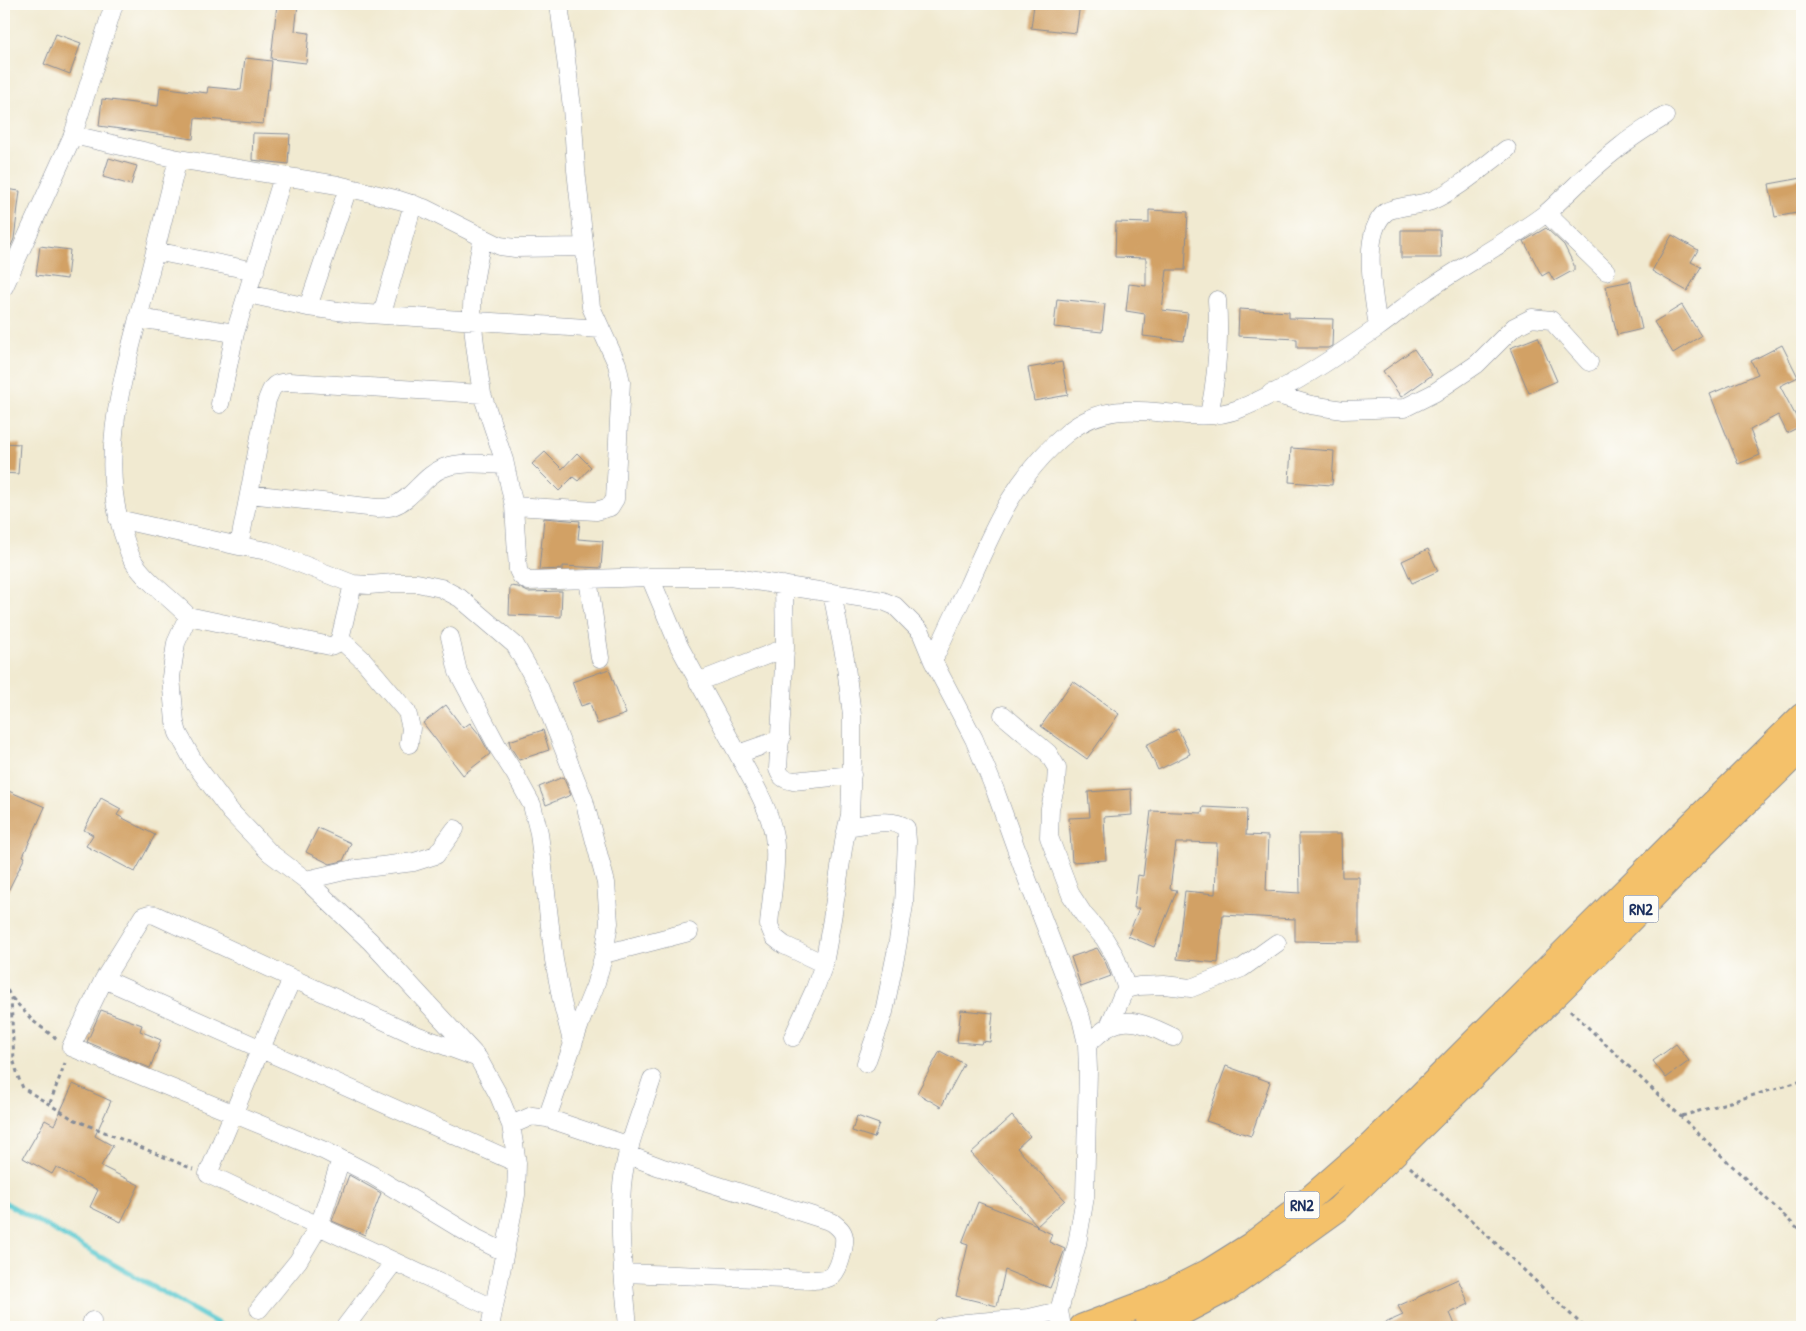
<svg xmlns="http://www.w3.org/2000/svg" width="1806" height="1331" viewBox="0 0 1806 1331" font-family="'Patrick Hand',sans-serif">
<style>
.lines{fill:none;stroke-linecap:round;stroke-linejoin:round}
.stream{stroke:#5dcad1;stroke-width:5}
.building{fill:#d2a165}
.minor-casing{stroke:#868c98;stroke-width:19}
.highway-casing{stroke:#868c98;stroke-width:27}
.path{stroke:#868c98;stroke-width:3;stroke-dasharray:4 4;stroke-linecap:butt}
.minor{stroke:#fff;stroke-width:18}
.highway{stroke:#f4c16b;stroke-width:25}
.labels{text-anchor:middle;dominant-baseline:central;stroke-width:4;stroke-linejoin:round;paint-order:stroke}
.shield{fill:#fdfcf7;stroke:#5f6c8c;stroke-width:1}
.shield-label{font-size:16px;font-weight:bold;fill:#1b2f5e}
</style>
<rect width="100%" height="100%" fill="#fdfcf7"/>
<filter id="ink" filterUnits="userSpaceOnUse"><feTurbulence type="fractalNoise" baseFrequency=".02" numOctaves="2"/><feDisplacementMap in="SourceGraphic" scale="10" xChannelSelector="R" yChannelSelector="G"/><feConvolveMatrix kernelMatrix="1 2 1 2 8 2 1 2 1" color-interpolation-filters="sRGB"/></filter>
<filter id="wash" filterUnits="userSpaceOnUse"><feTurbulence type="fractalNoise" baseFrequency=".0096" numOctaves="4" result="noise"/><feDisplacementMap in="SourceGraphic" scale="20" xChannelSelector="R" yChannelSelector="G"/><feGaussianBlur stdDeviation="1.12" result="paint"/><feColorMatrix in="noise" values="0 0 0 0 0 0 0 0 0 0 0 0 0 0 0 0 0 1.4 0 .05"/><feComposite in="paint" operator="in"/></filter>
<g filter="url(#wash)">
<rect width="100%" height="100%" fill="#f1ead1"/>
<g class="lines">
<!-- stream -->
<path class="stream" d="M4 1202 224 1327"/>
</g>
<g id="blocks">
<!-- building -->
<path class="building" d="M277 4H298L295 31 309 33 306 63 271 59Z
M1034 4H1080L1076 33 1031 28Z
M56 34 81 43 70 74 44 64Z
M245 58 272 61 269 90 267 89 263 124 195 118 193 139 99 126 102 99 158 106 160 87 207 93 208 87 241 90Z
M253 133 290 134 288 164 252 160Z
M109 158 137 166 131 185 103 177Z
M1802 178V212L1775 217 1769 184Z
M4 189 20 191 14 239 9 250 4 249Z
M1149 210 1188 212 1185 270H1167L1162 310 1188 313 1184 341 1143 336 1145 314 1126 311 1129 284 1146 286V258L1115 257 1116 222 1149 223Z
M1546 228 1564 245 1574 265V270L1554 281 1549 272 1542 276 1524 241Z
M1401 230H1440L1441 258H1401Z
M1672 235 1698 250 1691 262 1701 267 1687 291 1652 271Z
M40 246 70 250 67 279 36 275Z
M1631 281 1642 329 1617 335 1606 286Z
M1057 299 1105 304 1102 332 1054 327Z
M1682 305 1701 336 1673 353 1654 322Z
M1239 309 1289 312V318L1333 319 1332 346 1328 348H1297V339L1238 336Z
M1538 337 1557 381 1529 393 1510 348Z
M1782 345 1798 377 1780 386 1801 426 1787 433 1778 415 1750 430 1760 455 1738 464 1710 394 1758 374 1751 361Z
M1414 349 1432 375 1401 397 1383 371Z
M1062 362 1068 395 1034 401 1028 368Z
M4 443 20 444 18 474 4 473Z
M1291 448 1334 451 1332 485 1289 482Z
M545 452 562 469 577 453 591 467 578 481 573 477 559 491 532 464Z
M544 518 580 521 578 539 603 541 601 568 563 566V569L539 570Z
M1428 549 1438 571 1412 583 1402 561Z
M510 586 518 587 528 592 562 591 561 617 509 615Z
M609 669 626 714 597 724 590 703 581 706 572 682Z
M1073 681 1119 714 1087 759 1041 726Z
M446 705 463 728 470 723 479 734 490 754 463 775 423 723Z
M1178 729 1190 754 1158 770 1146 745Z
M543 730 549 750 519 760 511 748 509 741Z
M563 777 571 795 546 805 539 787Z
M4 789 45 807 23 856 25 857 4 899Z
M1131 789 1132 815 1104 817 1106 860 1072 862 1069 818 1090 817 1088 792Z
M101 798 121 809 117 815 155 835 135 872 86 846 93 835 84 830Z
M1203 807 1247 809 1246 835 1268 836 1266 891 1300 893 1299 834H1341L1342 877H1359V942L1295 941V919L1223 915 1218 963 1177 959 1185 891 1215 894 1217 843 1187 842V843H1176L1170 889 1177 890 1154 947 1128 936 1139 908H1134L1138 875 1143 876 1151 811 1202 813Z
M318 828 351 843 343 861 330 864 306 852Z
M1097 948 1105 961 1111 976 1081 987 1071 957Z
M101 1010 142 1025 140 1031 161 1040 150 1068 87 1042Z
M961 1010 993 1013 990 1042 982 1041 981 1044 957 1042Z
M1676 1044 1689 1061 1666 1078 1653 1061Z
M940 1051 964 1064 941 1107 917 1093Z
M1226 1066 1270 1082 1251 1136 1206 1121Z
M73 1084 111 1101 95 1136 113 1146 101 1166 139 1185 121 1222 90 1207 98 1190 56 1167 52 1174 23 1158 45 1120 54 1125Z
M857 1116 879 1124 874 1138 852 1131Z
M1012 1116 1030 1136 1017 1148 1065 1200 1036 1227 1052 1234 1049 1242 1065 1249 1050 1288 1005 1270 997 1306 956 1296 968 1245 962 1243 978 1202 1037 1225 971 1153Z
M349 1175 381 1193 365 1235 332 1221Z
M1458 1279 1469 1304 1450 1313 1456 1327H1376L1403 1315 1398 1306Z"/>
</g>
</g>
<g filter="url(#ink)">
<use href="#blocks" fill-opacity="0" stroke="#868c98" stroke-width="1"/>
<g class="lines">
<!-- minor casing -->
<g class="minor-casing">
<path id="minor" d="M73 135 178 159
M1546 213 1606 271
M155 251 255 271
M4 287 73 135 114 4
M248 294 308 307 353 313 601 329
M308 307 348 188
M382 314 413 204
M138 318 235 333 283 177
M1378 327C1374 297 1360 233 1386 212 1393 207 1420 205 1431 201 1457 190 1484 166 1507 149
M1271 393 1311 405 1343 410 1404 408 1434 393 1477 364 1514 327 1532 318 1551 320 1589 362
M482 394C478 366 473 338 472 310 472 285 478 261 483 237
M220 404 235 333
M1209 415C1217 377 1220 339 1217 300
M249 494 377 508C382 508 388 508 393 506 413 499 423 476 443 468 462 461 485 464 505 465
M514 506 596 511 610 507 615 499 621 382 617 364 591 307 576 170 572 107 559 4
M118 519 239 546 267 400C273 385 273 383 289 382L482 394 504 460 514 506 518 570 521 576 528 581 650 577H730L883 601 895 606 921 632 933 661 974 739 995 790 1023 868 1081 1018 1087 1044 1088 1070 1085 1197 1077 1244 1059 1311 1062 1327
M650 577 679 646 738 754 781 739
M588 579 600 658
M353 584 369 585 394 583H417L441 588 460 598 515 645 539 687 584 800 606 883 609 923 604 954 595 986 582 1018 547 1118
M784 585 785 648 778 769C781 778 784 779 793 781L852 775
M188 616 330 646 336 644 340 639 353 584 268 551 239 546
M450 637 458 672 499 749 515 774 532 805 539 833 554 960 562 1002 573 1045
M340 639 364 661 407 712 411 728 409 744
M933 661C944 636 956 611 968 586 994 527 1015 476 1067 433 1124 386 1181 431 1239 409 1287 390 1335 357 1377 328 1393 317 1407 304 1423 293 1463 265 1506 243 1545 214 1554 207 1562 198 1570 191 1586 175 1603 160 1621 146 1634 135 1650 126 1665 116
M698 682 785 648
M1003 715 1048 753 1057 768 1056 784 1050 808 1049 837 1071 895 1084 915 1104 938 1115 956 1127 989
M738 754C752 780 769 807 774 836 778 863 771 898 769 925L774 937 784 945 824 964
M847 827C863 825 893 817 906 828L907 841 904 905 896 953 884 1012 866 1063
M306 880 349 870 414 862 436 855 455 829
M604 954 689 932
M104 979 71 1047 325 1151 372 1175 476 1238 504 1252
M292 979 261 1048 208 1174 493 1308
M1109 1026 1122 996 1127 989 1139 986 1164 985 1191 988 1242 968 1277 943
M793 1037 814 991 824 964 832 919 845 836 850 815 852 763V715L845 659 832 593
M1087 1044C1094 1039 1101 1031 1109 1027 1130 1014 1153 1028 1173 1037
M473 1056 413 1034 155 915 149 914 143 916 104 979 517 1163
M511 1125 532 1116 547 1118 630 1146
M623 1273 814 1280C819 1279 826 1280 830 1277 839 1273 845 1246 844 1237 843 1230 837 1226 832 1222L660 1167 628 1155
M259 1309 298 1261 319 1226 341 1159
M91 1327 92 1321
M345 1327 394 1262
M490 1327 516 1195 517 1163 511 1125 499 1096 478 1058 370 941 306 880 270 853 231 812 195 764 178 733 175 722 171 677 176 643 188 616C171 598 144 580 132 559 128 551 126 542 123 534 97 457 124 375 143 299 155 253 166 206 178 159L338 185 399 200 424 208 500 246 515 248 584 247
M628 1327C624 1281 618 1233 622 1186 625 1150 641 1113 652 1079
M941 1327 966 1323 1029 1318 1059 1311"/>
</g>
<!-- highway casing -->
<g class="highway-casing">
<path id="highway" d="M1082 1327 1151 1301 1208 1272 1251 1245 1299 1208 1371 1145 1691 825 1802 716
M1147 1327 1181 1313 1227 1289 1338 1209 1596 955 1704 844 1802 748"/>
</g>
<!-- path -->
<path class="path" d="M4 983 11 998 14 1062 19 1079 23 1088 73 1119 193 1169
M12 998 33 1021 57 1039
M1570 1010 1802 1233
M50 1103 65 1063
M1682 1116 1802 1081
M1410 1167 1471 1220 1584 1327"/>
<!-- minor -->
<use href="#minor" class="minor"/>
<!-- highway -->
<use href="#highway" class="highway"/>
</g>
</g>
<g class="labels">
<!-- shield labels -->
<g class="shield">
<rect x="1623.5" y="895.5" width="35" height="27" rx="4"/>
<rect x="1284.5" y="1191.5" width="35" height="27" rx="4"/>
</g>
<g class="shield-label">
<text x="1641" y="909">RN2</text>
<text x="1302" y="1205">RN2</text>
</g>
</g>
<!-- margin -->
<rect width="1806" height="1331" fill="none" stroke="#fdfcf7" stroke-width="20"/>
</svg>
